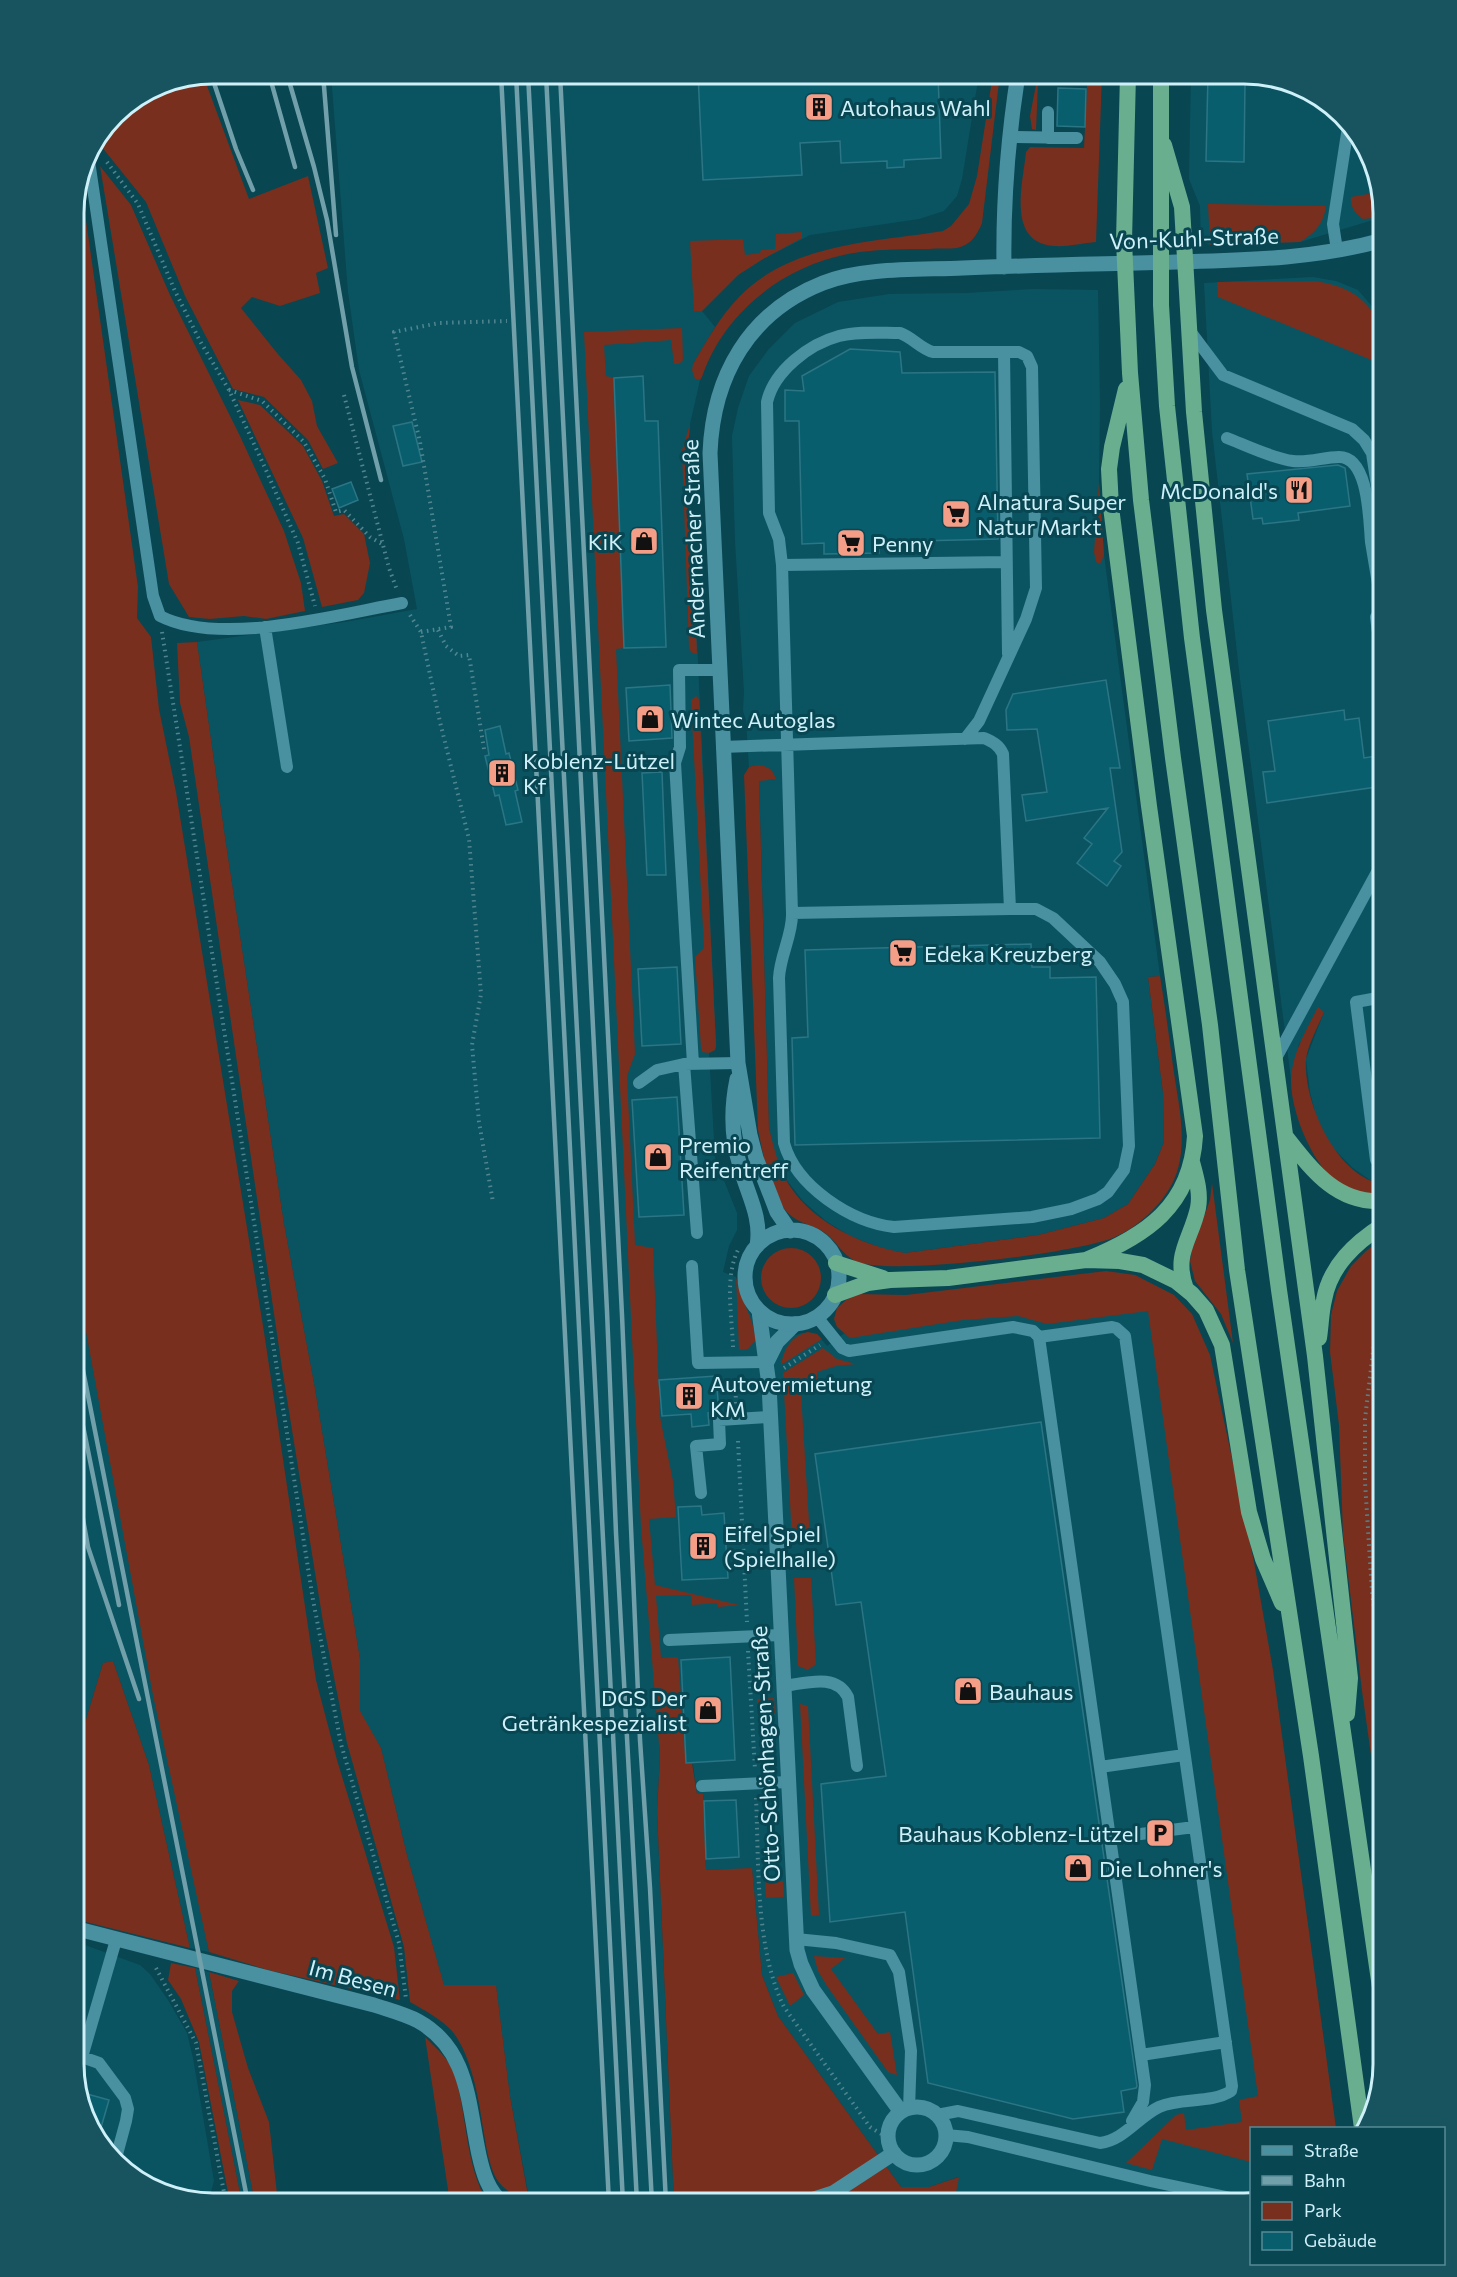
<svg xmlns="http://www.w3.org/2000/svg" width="1457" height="2277" viewBox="0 0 1457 2277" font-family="Commissioner,sans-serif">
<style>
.built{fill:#0a5462}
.green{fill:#782f1d}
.building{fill:#095e6e;stroke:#2b7585;stroke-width:1.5}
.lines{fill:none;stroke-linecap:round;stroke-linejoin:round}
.path{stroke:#518590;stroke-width:4;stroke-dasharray:1.5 4.5;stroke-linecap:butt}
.service{stroke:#4990a1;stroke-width:12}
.minor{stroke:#4990a1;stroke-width:15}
.tertiary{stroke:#4990a1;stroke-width:15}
.trunk{stroke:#6aae90;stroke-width:16}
.rail{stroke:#71a0aa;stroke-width:4.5}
.labels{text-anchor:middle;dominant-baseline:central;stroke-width:6;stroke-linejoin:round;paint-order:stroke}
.poi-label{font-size:22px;fill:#cef0f9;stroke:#084652;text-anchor:start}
.street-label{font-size:22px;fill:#cef0f9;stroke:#084652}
.rim{fill:none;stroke:#cef0f9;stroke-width:3}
</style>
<rect width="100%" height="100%" fill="#084652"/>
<!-- built -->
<path class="built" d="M331 74H979L962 179 957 196 944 211 919 219 810 235 763 259 738 275 702 311 715 327 693 364 695 379 700 380 690 424 688 450 716 1045 715 1050 709 1053 715 1158 737 1213V1230L729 1246 723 1272 736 1277 742 1300 751 1315 757 1320 780 1333 796 1335 802 1333 817 1334 827 1346 872 1313 1017 1302 1163 1311 1303 2021 1252 2128 1251 2202 1244 2203H954L958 2177 929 2187H901L778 2016 762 1975 752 1869 706 1870 703 1794H697L693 1764H686L658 1722 660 1756 657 1811 674 2203H530L510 2096 496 1986H444L407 1855 381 1748 359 1711 360 1659 314 1383 284 1224 226 844 197 642 345 622 417 609 404 539 359 370 348 292Z
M1191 74H1254L1322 97 1369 151 1383 217 1300 242 1210 245 1201 241 1200 206 1189 179Z
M1313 277 1336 281 1358 290 1376 311 1383 330V1184L1373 1182 1353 1168 1331 1146 1317 1120 1310 1092 1306 1059 1324 1012 1299 1044 1291 1079 1240 679 1212 431 1204 283Z
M1033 289 1098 290 1100 405 1099 482 1104 555 1160 976 1148 977 1163 1093 1164 1142 1155 1164 1128 1204 1104 1218 1038 1235 905 1253 884 1249 850 1236 826 1221 803 1201 785 1178 774 1152 769 1128 759 780 775 779 756 765 749 767 746 720 743 711 744 692 735 541 732 436 738 408 749 376 768 350 795 323 838 302 889 294 966 293Z
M74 1267 121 1518 209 1952 190 1948 149 1765 113 1661 103 1663 74 1759Z
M74 1941 140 1965 150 1974 168 2000 187 2033 193 2058 214 2181 208 2203 136 2180 88 2126 74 2064Z
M195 1968 209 1972 255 2203H242Z"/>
<!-- green -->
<path class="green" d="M993 74H1000L982 223C977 235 971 245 957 248 948 249 938 248 929 249 906 249 883 249 860 252 790 261 725 309 702 377L700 380 695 379 692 370 693 364C707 340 721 315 740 296 792 243 874 242 943 231L951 226 969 204 977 176Z
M1038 74H1102L1096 242C1083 243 1067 247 1054 246 1006 243 1023 183 1026 152L1030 147 1084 148 1087 85 1038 83 1036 130 1032 129 1030 116Z
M203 75 249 199 308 176 328 268 316 273 320 293 280 306 252 297 241 308 277 353 301 380 312 401 317 426 338 463 323 469 308 440 264 397 233 389 185 296 146 202 101 146 99 137 115 114 160 84Z
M100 166 131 205 170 295 240 436 284 531 301 583 305 611 266 619 244 616 210 619 189 617 169 584Z
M80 178 138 587 137 618 151 637 159 709 176 792 264 1332 316 1680 337 1760 394 1947 400 2000 268 1970 209 1952 153 1695 74 1267V204Z
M1379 192 1383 217 1363 219C1355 213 1350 207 1351 197Z
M1208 204H1215L1326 206C1324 223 1315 233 1300 242L1210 245Z
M802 232V238L763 259 738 275 702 311H694L690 241 743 239 745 255 760 253 761 250 775 249 776 234Z
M1314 281C1350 286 1376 301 1383 340 1385 349 1384 360 1383 369L1369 359 1218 297 1217 282Z
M682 328 683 360 679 364H674L671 340 604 345 606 376 614 378 624 648 616 649 635 1054 627 1076 635 1245 653 1248 660 1417 673 1481 676 1517 649 1519 655 1585 739 1605 718 1607 717 1603 692 1605 691 1595 656 1596 661 1658 678 1657 686 1764 692 1763 697 1794H703L706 1870 752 1868 762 1975 778 2016 901 2187H929L959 2177 954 2203H674L657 1811 660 1756 641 1527 584 332Z
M238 400 260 405 303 446 322 481 334 516 344 514 364 534 370 563 364 593 358 600 322 607 303 538Z
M690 424 688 450 697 654C692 654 690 651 689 647L682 450Z
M1099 482 1104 555 1100 564 1096 562 1094 552Z
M197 642 226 844 284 1224 314 1383 360 1659V1711L381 1748 407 1855 444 1985H496L510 2096 529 2201C516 2197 503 2190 496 2178 488 2163 486 2144 483 2128 479 2099 471 2054 452 2031 441 2019 424 2010 410 2002L404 1947 347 1743 323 1622 282 1368 189 737 180 703 177 643Z
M696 696 699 699 716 1045 715 1050 709 1053 702 1052 701 1048 695 957 704 948 691 700Z
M756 765C767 766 772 768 776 779L759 781 769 1128C773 1144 777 1161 784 1176 806 1220 860 1245 905 1253L1038 1235 1104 1218 1128 1204 1155 1164 1164 1142 1163 1093 1148 977 1160 976C1165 1006 1169 1036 1173 1066 1178 1103 1190 1146 1173 1182 1161 1206 1139 1226 1115 1237 1080 1253 886 1277 855 1261 842 1254 836 1241 825 1233 814 1225 799 1224 789 1214 769 1193 764 1157 758 1130L744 775 749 767Z
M1318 1007 1324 1012C1319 1025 1307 1046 1306 1060 1303 1102 1337 1178 1383 1184V1194C1369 1194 1357 1194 1344 1187 1314 1171 1290 1111 1291 1079 1292 1053 1307 1029 1318 1007Z
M1212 1183 1233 1343 1221 1314 1195 1281 1190 1261 1192 1249 1210 1200Z
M1383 1238V1840L1362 1691 1343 1534 1339 1425 1330 1352 1331 1315 1337 1291 1351 1266 1366 1251Z
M761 1278a30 30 0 1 1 60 0a30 30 0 1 1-60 0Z
M1106 1271 1135 1275 1174 1295 1192 1314 1210 1355 1254 1562 1273 1670 1336 2128H1252L1251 2162 1162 2139 1152 2170 1126 2163 1176 2115 1184 2113 1186 2130 1242 2122 1239 2100 1258 2096 1148 1311 1047 1324 1018 1316 963 1320 850 1338 837 1327 834 1319 837 1308 846 1300 858 1294 906 1295Z
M736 1277C740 1300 753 1316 756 1340L748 1349 739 1350Z
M808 1332 817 1334 822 1339 781 1365C784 1349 791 1336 808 1332Z
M823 1348 837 1359 856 1364 836 1366 817 1372 818 1393 801 1394 810 1538 792 1539 783 1373Z
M794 1578H811L816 1664 808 1670 798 1666Z
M113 1661 149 1765 190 1948 74 1919V1759L103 1663Z
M774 1698 775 1714 757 1715V1699Z
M800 1704 808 1706 819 1915 811 1916Z
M783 1881 784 1897 766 1898 765 1882Z
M814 1956 845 1958 831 1969 878 2034 890 2032 897 2075 888 2072 827 1986 818 1971Z
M171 1963 195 1968 242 2203H230L199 2042 181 1999 168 1980Z
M209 1972 239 1981 232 1991V2012L248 2068 269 2122 278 2203H255Z
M793 1973 804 1995 790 2006 776 1977Z
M425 2037C435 2047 449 2059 454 2073 468 2116 464 2163 488 2203H450Z"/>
<!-- building -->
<path class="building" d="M698 74H938L941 158 904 160V167L887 168V161L841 163 840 141 800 143 802 175 703 180Z
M1208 74H1236V80L1245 82 1244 162 1206 161Z
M1058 88 1086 89 1085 127 1057 126Z
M850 349 900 352 902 373 995 372 998 539 878 542 879 553 824 554V543L802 544 799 421H785V390L804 391 802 376Z
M643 376 645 421H658L666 647 624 648 614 378Z
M412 422 422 462 403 466 393 426Z
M1338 465 1345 468 1350 506 1298 513 1299 520 1263 524 1262 518 1253 519 1247 474Z
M351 482 358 500 339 508 332 489Z
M1106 680 1120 768H1110L1122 852 1114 861 1121 866 1107 886 1077 863 1092 844 1084 838 1108 808 1026 821 1022 795 1047 792 1037 729 1007 730 1006 710 1013 694Z
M670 685 672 738 629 741 626 688Z
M1344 710 1345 720 1359 718 1364 758 1383 755V786L1267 803 1263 772 1275 771 1268 721Z
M500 726 506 754 509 753 518 790 515 791 522 822 506 825 499 795 495 796 485 756 489 755 485 730Z
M662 772 666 875H647L642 773Z
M1031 944 1032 967H1050V978L1096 977 1100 1138 795 1145 792 1038 808 1037 805 950Z
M677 967 681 1044 642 1046 638 969Z
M677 1097 684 1215 639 1217 632 1100Z
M716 1376 719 1412 708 1413 709 1425 692 1427 691 1414 662 1416 659 1380Z
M1041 1422 1137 2086 1136 2088 1121 2091 1124 2112 1073 2119 928 2083 905 1912 830 1922 821 1784 886 1776 861 1602 836 1605 815 1454Z
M701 1506 702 1515 724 1513 728 1578 682 1580 678 1507Z
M730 1657 735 1760 686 1763 681 1660Z
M736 1800 739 1857 706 1859 704 1801Z
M80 2092 109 2100 98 2138 88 2126Z"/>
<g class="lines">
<!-- path -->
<path class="path" d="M107 162 138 204 175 291 200 341 229 390 266 470 298 543 315 606
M229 390 262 401 304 442 325 479 336 512 344 510 370 537 382 544
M344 395 389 568 397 590
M410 615 421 632 440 722 469 839 481 994 472 1045 479 1122 493 1202
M438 630 446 646 459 656 469 655 484 749
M162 632 313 1600 341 1744 399 1943 406 1999
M421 632 451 627 420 442 394 332 439 323 507 321
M733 1347C732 1316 724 1276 739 1248
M784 1368 820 1345
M735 1378 736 1404
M735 1386H753
M738 1441 747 1622
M748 1651 755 1769
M1383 1677 1372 1592 1365 1482V1419L1375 1335 1383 1291
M756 1798C759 1863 755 1948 784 2007L870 2127 886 2137
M156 1968 196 2043 226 2203"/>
<!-- service -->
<path class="service" d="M1009 137 1077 138
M1048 138V112
M88 154 153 596 160 616C220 647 336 615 402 603
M1337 250 1333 224 1348 127
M1190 331 1223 375 1352 429 1364 440 1372 453 1383 526
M1004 352 1008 654
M1227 438C1245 445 1274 459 1293 461 1309 463 1324 457 1339 457 1369 457 1369 520 1371 542
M782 565 1006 562
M265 627 287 767
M1383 672 1376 617 1382 608 1371 542 1383 534
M722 747 984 738C993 742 999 745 1003 754L1010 909
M1371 885 1383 892
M792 913 1010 909H1036L1053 918 1100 962 1115 984 1123 1002 1129 1146 1124 1170 1108 1192 1098 1199 1071 1209 1032 1217 894 1227C850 1222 796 1186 784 1143L779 978C780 955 793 934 792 913L782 565 779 539 769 513 767 402C774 371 809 344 839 336 858 331 880 333 900 333 912 337 921 349 933 352H1019L1027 356 1032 367 1036 588 1026 619 979 721 965 739
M1275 1060 1383 861
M684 1064 697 1233
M693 1064 675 763 680 747 679 670H720
M639 1083 657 1070 684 1064 738 1063
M1383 1159 1376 1160 1356 1002 1383 997
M692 1266 698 1363 767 1362
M817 1317 842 1348 849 1351 1013 1327 1033 1331 1039 1337 1145 2085 1143 2102 1132 2121
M701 1493 696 1446 720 1444 719 1420 770 1417
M669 1640 781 1635
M784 1686C807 1683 836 1673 848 1697L857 1766
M1100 1767 1184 1755
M702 1786 788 1782
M1110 1838 1194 1827
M796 1939 836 1943 890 1955 899 1972 911 2051 909 2109
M1141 2055 1226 2042
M937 2115 958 2111 1100 2143C1124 2140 1138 2117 1159 2107 1181 2097 1211 2104 1231 2091L1232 2086 1125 1336 1116 1328 1112 1327 1039 1337
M946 2135 968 2137 1150 2181 1250 2202
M116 2158 126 2121 128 2109 125 2098 99 2063 82 2057 116 1940"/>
<!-- minor -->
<path class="minor" d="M759 1311 769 1385 797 1950 801 1964 813 1990 901 2112
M767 1362 777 1342 795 1324
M74 1928 374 2005C389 2010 405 2014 418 2021 469 2049 468 2104 479 2155 483 2173 488 2191 503 2203
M888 2136a29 29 0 1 1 58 0a29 29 0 1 1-58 0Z
M699 2203 808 2201 833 2193 894 2153"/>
<!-- tertiary -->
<path class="tertiary" d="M1004 267C1003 202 1008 138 1018 74
M737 1079C731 1108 731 1137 740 1166 747 1194 762 1216 757 1246
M745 1277a47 47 0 1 1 94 0a47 47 0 1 1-94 0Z
M790 1231 777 1212 756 1158 750 1135 738 1063 710 453C713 376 749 312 823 283 863 267 920 270 963 268 1034 265 1105 264 1176 262 1246 260 1316 259 1383 240"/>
<!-- trunk -->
<path class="trunk" d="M1128 74 1124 241 1130 373 1141 500 1173 758 1210 1025 1237 1270 1311 1756 1362 2128
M1161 74V305L1167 406 1192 638 1279 1290 1383 2008
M1164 145 1182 207 1194 412 1214 610 1315 1356 1350 1678 1347 1714
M1286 1137C1312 1170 1337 1204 1383 1201
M1086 1260C1146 1236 1191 1206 1195 1136L1149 806 1111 507 1109 469 1112 447 1126 389
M836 1263 883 1278
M1186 1289C1173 1254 1191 1240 1198 1208 1201 1193 1196 1177 1192 1162
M835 1295 868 1283 890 1280 948 1278 1086 1260 1120 1261 1143 1265 1176 1281 1192 1294 1206 1310 1222 1345 1249 1512 1263 1559 1282 1603
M1319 1338C1321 1325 1321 1312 1324 1300 1330 1266 1355 1243 1383 1225"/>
<!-- rail -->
<path class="rail" d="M211 74 236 149 253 190
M269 74 295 167
M287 74 314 167 327 220 352 367 381 480
M323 74 336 235
M501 74 609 2203
M516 74 623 2203
M528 74 637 2203
M546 74 607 1311 616 1533 652 2203
M560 74 622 1315 640 1740 650 1888 666 2203
M74 1325 248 2203
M74 1381 119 1605
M74 1469 88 1547 139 1699
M74 1524 82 1547"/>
</g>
<!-- icons -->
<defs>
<g id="building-square" transform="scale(1.5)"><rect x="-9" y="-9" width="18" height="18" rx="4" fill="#f49e88" stroke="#084652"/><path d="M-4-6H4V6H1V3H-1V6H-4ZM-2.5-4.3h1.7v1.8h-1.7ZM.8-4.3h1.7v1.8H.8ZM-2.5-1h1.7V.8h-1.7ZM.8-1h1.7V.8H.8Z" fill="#111"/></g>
<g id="restaurant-square" transform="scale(1.5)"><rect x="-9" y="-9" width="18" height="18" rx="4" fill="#f49e88" stroke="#084652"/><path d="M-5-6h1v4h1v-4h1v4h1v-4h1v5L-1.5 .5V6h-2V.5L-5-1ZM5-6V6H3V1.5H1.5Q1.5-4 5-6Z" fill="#111"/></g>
<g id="supermarket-square" transform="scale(1.5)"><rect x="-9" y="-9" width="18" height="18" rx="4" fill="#f49e88" stroke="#084652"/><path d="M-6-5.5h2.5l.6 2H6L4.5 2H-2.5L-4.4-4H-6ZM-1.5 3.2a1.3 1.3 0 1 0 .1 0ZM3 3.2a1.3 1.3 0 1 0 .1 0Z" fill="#111"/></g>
<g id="shop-square" transform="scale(1.5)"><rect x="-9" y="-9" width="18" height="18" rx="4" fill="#f49e88" stroke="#084652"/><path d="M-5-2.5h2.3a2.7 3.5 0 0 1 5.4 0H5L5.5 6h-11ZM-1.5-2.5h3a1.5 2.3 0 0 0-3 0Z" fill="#111"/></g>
<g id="parking-square" transform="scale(1.5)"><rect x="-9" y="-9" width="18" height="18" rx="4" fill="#f49e88" stroke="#084652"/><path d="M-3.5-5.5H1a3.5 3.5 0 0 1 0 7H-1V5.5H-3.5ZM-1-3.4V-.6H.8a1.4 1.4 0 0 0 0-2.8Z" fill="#111"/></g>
</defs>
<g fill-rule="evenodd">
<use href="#building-square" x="819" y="107"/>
<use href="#restaurant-square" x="1299" y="490"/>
<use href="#supermarket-square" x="956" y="514"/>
<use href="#shop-square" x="644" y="541"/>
<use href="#supermarket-square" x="851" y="543"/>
<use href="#shop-square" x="650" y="719"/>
<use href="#building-square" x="502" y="773"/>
<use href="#supermarket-square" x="903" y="953"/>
<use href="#shop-square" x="658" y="1157"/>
<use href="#building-square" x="689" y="1396"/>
<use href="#building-square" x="703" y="1546"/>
<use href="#shop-square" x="968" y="1691"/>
<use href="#shop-square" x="708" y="1710"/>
<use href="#parking-square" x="1160" y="1833"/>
<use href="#shop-square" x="1078" y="1868"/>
</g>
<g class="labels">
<!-- poi labels -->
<g class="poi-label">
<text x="840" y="107">Autohaus Wahl</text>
<text x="1278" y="490" text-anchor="end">McDonald's</text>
<text x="977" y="501">Alnatura Super<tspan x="977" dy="25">Natur Markt</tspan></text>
<text x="623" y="541" text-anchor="end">KiK</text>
<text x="872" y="543">Penny</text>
<text x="671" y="719">Wintec Autoglas</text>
<text x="523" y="760">Koblenz-Lützel<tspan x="523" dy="25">Kf</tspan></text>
<text x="924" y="953">Edeka Kreuzberg</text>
<text x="679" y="1144">Premio<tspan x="679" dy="25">Reifentreff</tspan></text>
<text x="710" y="1383">Autovermietung<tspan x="710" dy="25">KM</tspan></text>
<text x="724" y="1533">Eifel Spiel<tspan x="724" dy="25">(Spielhalle)</tspan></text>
<text x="989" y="1691">Bauhaus</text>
<text x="687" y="1697" text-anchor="end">DGS Der<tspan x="687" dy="25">Getränkespezialist</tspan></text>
<text x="1139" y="1833" text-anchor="end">Bauhaus Koblenz-Lützel</text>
<text x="1099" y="1868">Die Lohner's</text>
</g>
<!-- street labels -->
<g class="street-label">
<text transform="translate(1194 238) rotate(-2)">Von-Kuhl-Straße</text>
<text transform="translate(693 539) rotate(-92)">Andernacher Straße</text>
<text transform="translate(765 1754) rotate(-93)">Otto-Schönhagen-Straße</text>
<text transform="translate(353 1978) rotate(15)">Im Besen</text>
</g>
</g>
<!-- crop -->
<path d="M0 0H1457V2277H0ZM213 84H1244A129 129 0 0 1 1373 213V2064A129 129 0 0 1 1244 2193H213A129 129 0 0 1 84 2064V213A129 129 0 0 1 213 84Z" fill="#18545f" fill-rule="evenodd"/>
<path class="rim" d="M213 84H1244A129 129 0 0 1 1373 213V2064A129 129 0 0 1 1244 2193H213A129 129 0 0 1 84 2064V213A129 129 0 0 1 213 84Z"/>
<!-- legend -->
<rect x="1250" y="2127" width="195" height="138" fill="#084652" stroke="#578a95" stroke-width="1.5"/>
<rect x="1262" y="2146" width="30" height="9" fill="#4990a1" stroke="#578a95" stroke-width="1.5"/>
<text x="1304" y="2157" font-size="18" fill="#cef0f9">Straße</text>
<rect x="1262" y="2176" width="30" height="9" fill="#71a0aa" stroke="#578a95" stroke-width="1.5"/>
<text x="1304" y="2187" font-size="18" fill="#cef0f9">Bahn</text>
<rect x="1262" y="2202" width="30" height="18" fill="#782f1d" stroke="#578a95" stroke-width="1.5"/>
<text x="1304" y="2217" font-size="18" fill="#cef0f9">Park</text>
<rect x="1262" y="2232" width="30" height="18" fill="#095e6e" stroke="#578a95" stroke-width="1.5"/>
<text x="1304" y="2247" font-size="18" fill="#cef0f9">Gebäude</text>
</svg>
